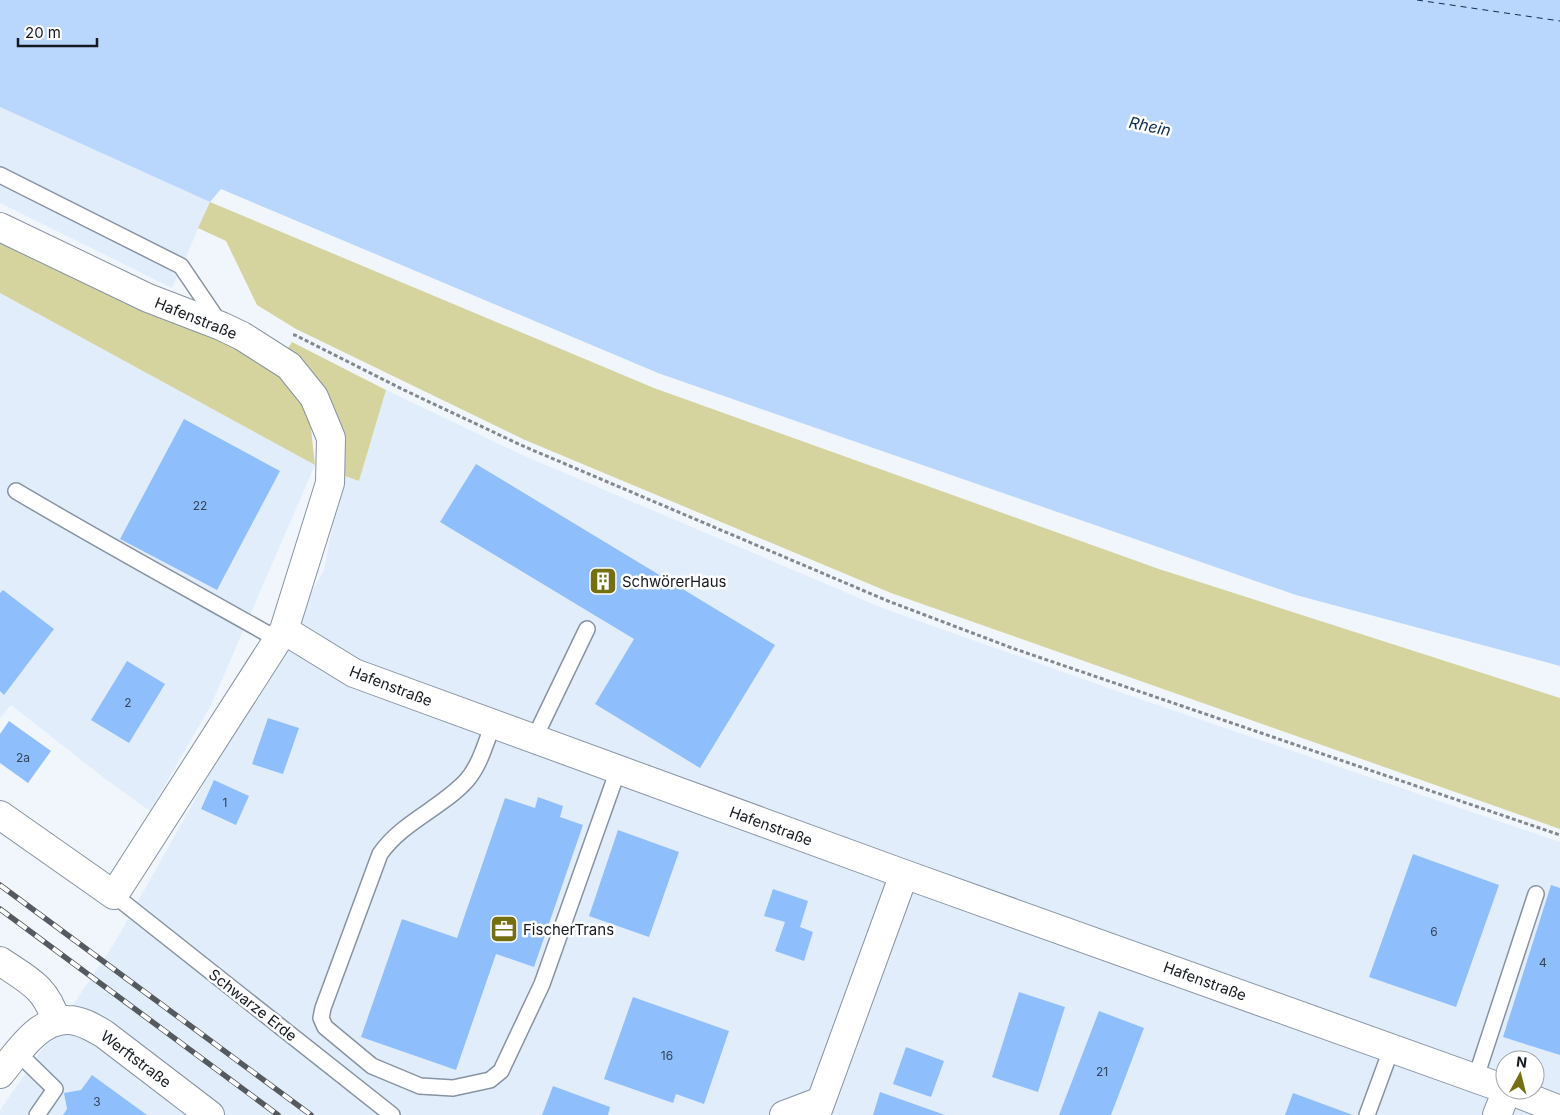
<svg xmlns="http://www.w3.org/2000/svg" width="1560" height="1115" viewBox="0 0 1560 1115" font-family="Inter,sans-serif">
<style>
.built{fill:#e2edfb;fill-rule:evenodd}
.green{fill:#d6d49e}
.water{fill:#b9d6fc}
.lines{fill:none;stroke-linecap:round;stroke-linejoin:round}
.ferry{stroke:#0e2e55;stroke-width:1;stroke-dasharray:6 5;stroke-linecap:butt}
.building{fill:#8fbefc}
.lane-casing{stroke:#8793a3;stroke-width:18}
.street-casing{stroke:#8793a3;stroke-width:30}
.path{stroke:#83888f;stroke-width:3;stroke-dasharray:4 2.5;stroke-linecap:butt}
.lane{stroke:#fff;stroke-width:15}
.street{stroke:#fff;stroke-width:28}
.rail-casing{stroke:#555a60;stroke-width:5.5}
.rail{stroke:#fff;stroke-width:4;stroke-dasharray:11;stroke-linecap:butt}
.labels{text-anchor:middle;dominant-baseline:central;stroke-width:5;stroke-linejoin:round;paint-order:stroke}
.number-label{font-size:12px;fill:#344357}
.street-label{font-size:15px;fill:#151a20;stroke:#fff}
.poi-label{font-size:15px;fill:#151a20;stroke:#fff;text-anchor:start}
.water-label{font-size:16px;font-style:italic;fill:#0e2e55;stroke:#fff}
</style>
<rect width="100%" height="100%" fill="#f1f6fd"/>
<!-- built -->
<path class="built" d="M0 107 210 202 172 288 0 203Z
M0 293 315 465 211 705 150 811 104 778 11 705 0 718Z
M386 390 520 454 885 609 1134 697 1560 842V1115H0V1110L81 993 115 942 324 570 342 475 359 481ZM1505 1060H1535V1090H1505Z"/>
<!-- green -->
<path class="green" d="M210 202 654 388 1159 569 1560 698V829L891 593 525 440 296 329 257 305 226 241 198 228Z
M0 242 148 313 217 340 280 371 300 400 310 419 315 465 0 293Z
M292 342 386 390 359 481 342 475 325 392 288 348Z"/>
<!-- water -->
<path class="water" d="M0 0H1560V666L1296 595 658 373 221 189 210 202 0 107Z"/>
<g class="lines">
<!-- ferry -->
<path class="ferry" d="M1417 0 1560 21"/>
</g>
<!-- building -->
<path class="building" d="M184 419 280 471 217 590 120 539Z
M476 464 775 645 700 768 595 704 634 639 440 522Z
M3 590 54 629 4 695 0 691V593Z
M127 661 165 684 129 743 91 720Z
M268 718 299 728 283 774 252 764Z
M9 721 51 751 28 783 0 763V734Z
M214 780 249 796 236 825 201 809Z
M538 797 563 806 560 817 583 825 534 967 496 954 456 1070 361 1037 402 919 457 938 505 798 535 808Z
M618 830 679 852 649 937 589 916Z
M1413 854 1499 885 1456 1007 1369 977Z
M1551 885 1560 888V1055L1503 1037Z
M773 889 808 901 800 927 813 932 804 961 775 951 785 922 764 916Z
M1019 992 1065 1007 1038 1092 992 1077Z
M633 997 729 1031 704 1104 676 1094 673 1103 604 1079Z
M1099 1011 1144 1028 1111 1115H1059Z
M906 1047 944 1061 931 1097 893 1084Z
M92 1075 147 1115H63L67 1109 64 1093 81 1090Z
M553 1086 610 1107 608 1115H542Z
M880 1092 945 1115H873Z
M1293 1093 1353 1115H1285Z"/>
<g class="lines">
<!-- lane casing -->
<g class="lane-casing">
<path id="lane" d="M0 175 181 266 219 322
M16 491C102 542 190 590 277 639
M493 724C486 742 480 765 467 780 442 808 402 822 380 854L323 1008 321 1018 325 1027 372 1066 420 1086 453 1088 490 1080 501 1071 542 984 618 770
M534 739 587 629
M114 895 392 1115
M18 1053 55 1089 37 1115
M1476 1077 1536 894
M1367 1115 1392 1047"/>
</g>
<!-- street casing -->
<g class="street-casing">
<path id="street" d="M0 227 148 298 221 326 242 336 289 366 314 397 331 438 330 483 284 630 114 895 0 815
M284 630 354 673 904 874 1505 1089
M0 961C28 980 46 987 56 1021
M0 1074C17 1054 38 1019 68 1020 81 1020 94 1028 104 1034L210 1115
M1509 1090 1560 1110
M784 1115 821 1101
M816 1115 904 874
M1497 1115 1507 1090"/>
</g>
<!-- path -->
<path class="path" d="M293 335H295L404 390 523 446 888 601 1012 648 1560 835"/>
<!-- lane -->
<use href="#lane" class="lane"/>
<!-- street -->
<use href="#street" class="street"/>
<!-- rail casing -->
<g class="rail-casing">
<path id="rail" d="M0 885 311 1115
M0 909 278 1115"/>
</g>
<!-- rail -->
<use href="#rail" class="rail"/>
</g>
<!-- icons -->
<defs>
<g id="building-square" transform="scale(1.4375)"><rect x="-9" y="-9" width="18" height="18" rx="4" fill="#746f10" stroke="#fff"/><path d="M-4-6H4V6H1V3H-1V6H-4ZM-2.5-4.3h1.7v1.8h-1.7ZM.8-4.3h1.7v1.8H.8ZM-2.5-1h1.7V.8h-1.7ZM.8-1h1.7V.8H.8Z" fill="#fff"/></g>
<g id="office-square" transform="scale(1.4375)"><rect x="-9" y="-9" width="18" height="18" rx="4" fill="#746f10" stroke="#fff"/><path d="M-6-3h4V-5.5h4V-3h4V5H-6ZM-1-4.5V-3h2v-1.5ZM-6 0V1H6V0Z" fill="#fff"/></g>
</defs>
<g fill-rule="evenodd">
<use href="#building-square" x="603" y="581"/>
<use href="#office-square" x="504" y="929"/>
</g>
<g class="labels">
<!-- number labels -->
<g class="number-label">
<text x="200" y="505">22</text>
<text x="128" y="702">2</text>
<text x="23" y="757">2a</text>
<text x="225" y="802">1</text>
<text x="1434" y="931">6</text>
<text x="1543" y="962">4</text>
<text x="667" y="1055">16</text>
<text x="1102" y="1071">21</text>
<text x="97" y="1101">3</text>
</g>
<!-- street labels -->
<g class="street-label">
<text transform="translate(196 318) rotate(22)">Hafenstraße</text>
<text transform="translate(391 686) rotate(21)">Hafenstraße</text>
<text transform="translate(771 826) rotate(20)">Hafenstraße</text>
<text transform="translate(1205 981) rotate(20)">Hafenstraße</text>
<text transform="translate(253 1005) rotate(38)">Schwarze Erde</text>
<text transform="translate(136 1059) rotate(37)">Werftstraße</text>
</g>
<!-- poi labels -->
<g class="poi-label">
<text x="622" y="581">SchwörerHaus</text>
<text x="523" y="929">FischerTrans</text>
</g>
<!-- water labels -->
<g class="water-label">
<text transform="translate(1150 126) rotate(12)">Rhein</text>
</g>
</g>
<!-- north arrow -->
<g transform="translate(1520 1075) rotate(7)"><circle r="24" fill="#ffffff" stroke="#a1a3a6"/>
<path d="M0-4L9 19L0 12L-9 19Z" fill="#746f10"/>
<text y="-8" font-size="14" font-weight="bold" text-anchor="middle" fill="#151a20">N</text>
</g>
<!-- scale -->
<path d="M18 38v8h79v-8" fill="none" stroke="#151a20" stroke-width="2.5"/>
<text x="25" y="38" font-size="15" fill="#151a20" stroke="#ffffff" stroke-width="4" paint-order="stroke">20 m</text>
</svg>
